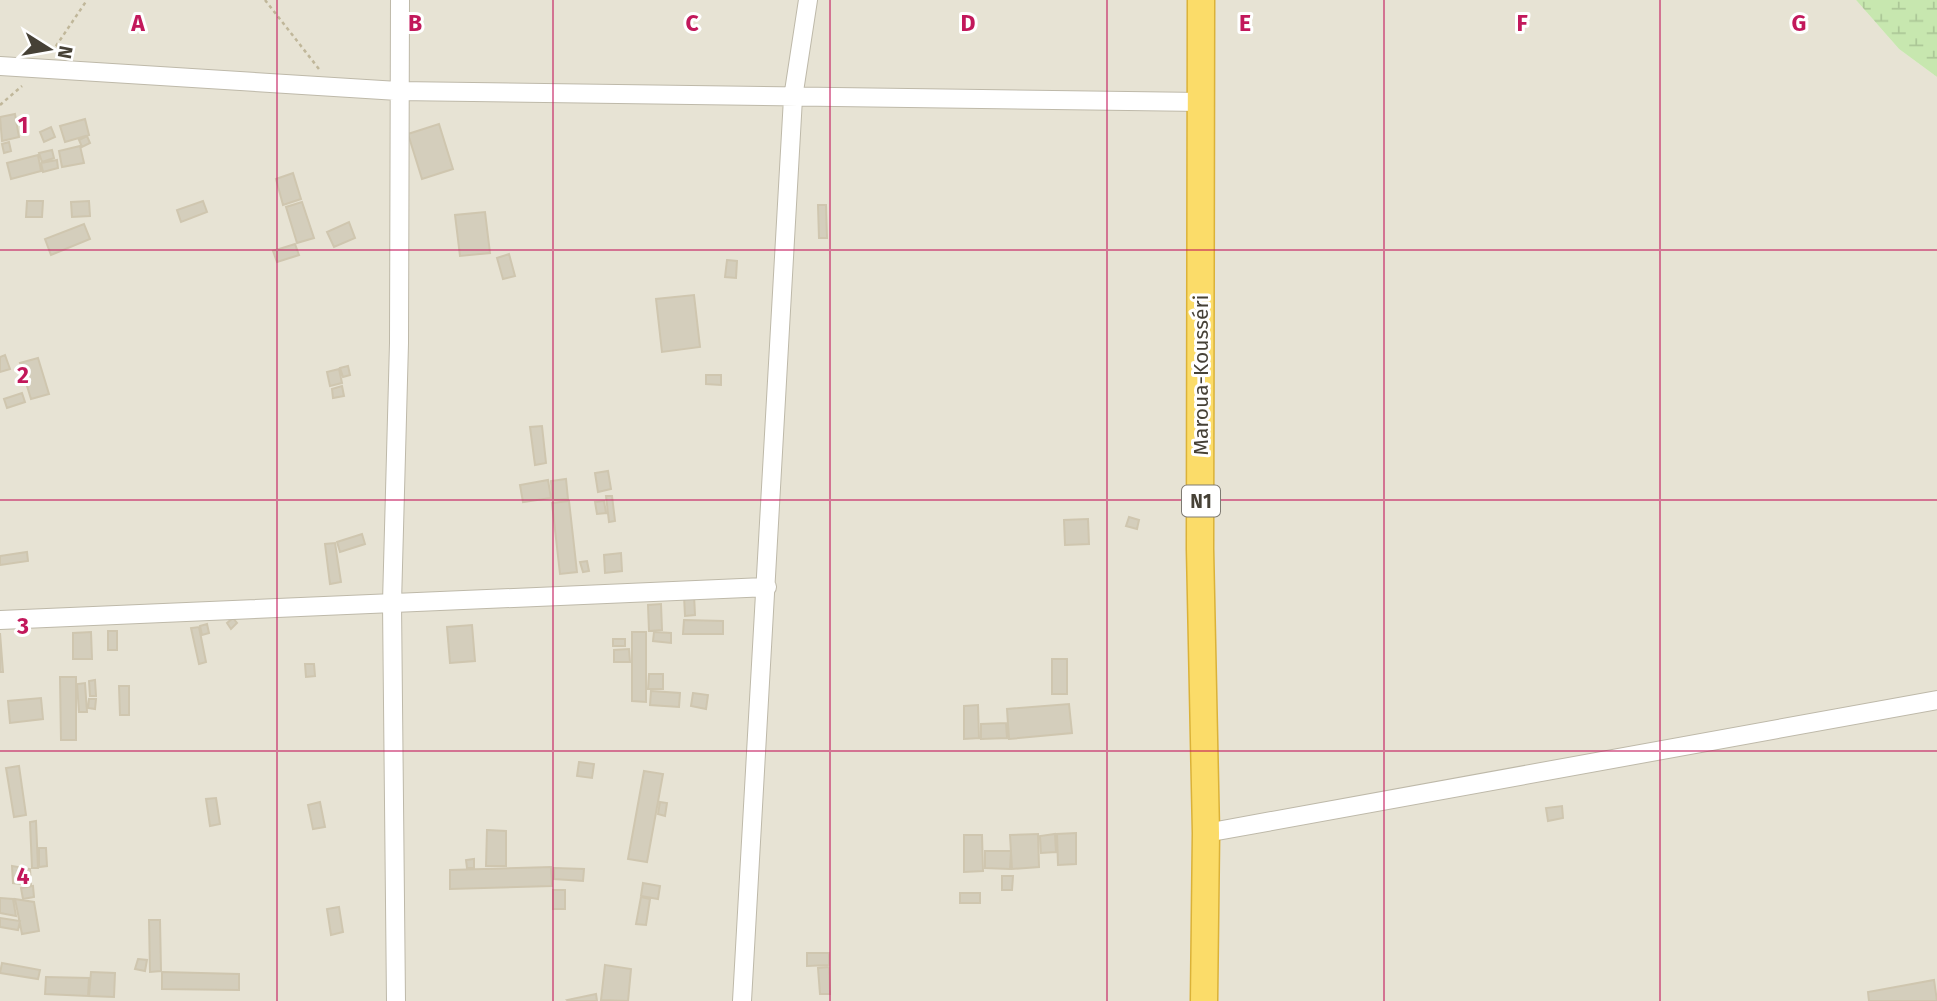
<svg xmlns="http://www.w3.org/2000/svg" width="1937" height="1001" viewBox="0 0 1937 1001" font-family="'Fira Sans',sans-serif">
<style>
.residential{fill:#e7e3d4}
.wetland{fill:url(#wetland-marsh)}
.building{fill:#d4cebc;stroke:#cfc6af;stroke-width:2}
.lines{fill:none;stroke-linecap:round;stroke-linejoin:round}
.minor-casing{stroke:#beb9a9;stroke-width:20}
.highway-casing{stroke:#dbb238;stroke-width:29}
.path{stroke:#c0b79a;stroke-width:2.5;stroke-dasharray:3.5 3.5;stroke-linecap:butt}
.minor{stroke:#fff;stroke-width:18}
.highway{stroke:#fbdc69;stroke-width:26}
.grid{fill:none;stroke:#c2185b;stroke-width:2;stroke-opacity:0.55}
.labels{text-anchor:middle;dominant-baseline:central;stroke-width:6;stroke-linejoin:round;paint-order:stroke}
.shield{fill:#fff;stroke:#7e7a72;stroke-width:2}
.shield-label{font-size:19px;font-weight:bold;fill:#464136}
.street-label{font-size:21px;fill:#464136;stroke:#fff}
.grid-label{font-size:23px;text-anchor:middle;font-weight:bold;fill:#c2185b;stroke:#fff;stroke-width:6;stroke-linejoin:round;paint-order:stroke}
</style>
<defs>
<pattern id="wetland-marsh" width="20" height="14" patternUnits="userSpaceOnUse" patternTransform="scale(1.75)"><rect width="20" height="14" fill="#c7e7af"/><path d="M1 5h8M5 5V1M11 12h8M15 12V8" fill="none" stroke="#acc797"/></pattern>
</defs>
<rect width="100%" height="100%" fill="#f3f0e6"/>
<!-- residential -->
<path class="residential" d="M0 0H1856L1899 49 1937 77V1001H0Z"/>
<!-- wetland -->
<path class="wetland" d="M1856 0H1937V77L1899 49Z"/>
<!-- building -->
<path class="building" d="M15 114 19 137 2 141 0 117Z
M85 119 89 135 65 142 60 126Z
M439 124 453 169 422 179 408 134Z
M51 127 55 137 44 142 40 132Z
M87 136 90 143 82 147 79 140Z
M9 142 11 151 4 153 2 144Z
M80 146 84 163 62 167 59 151Z
M52 150 54 158 42 162 39 153Z
M38 155 41 171 11 179 7 163Z
M57 160 58 168 43 172 41 163Z
M293 173 301 199 283 205 276 179Z
M27 201H43L42 217H26Z
M89 201 90 216 72 217 71 202Z
M203 201 207 212 181 222 177 210Z
M302 202 314 238 297 243 286 207Z
M818 205H826L827 238H819Z
M485 212 490 253 460 256 455 215Z
M349 222 355 238 334 247 327 232Z
M84 224 90 239 51 255 45 239Z
M295 244 299 255 277 262 273 251Z
M509 254 515 276 503 279 497 258Z
M727 260 737 261 736 278 725 277Z
M694 295 700 347 662 352 656 299Z
M5 355 10 369 0 372V357Z
M38 358 49 394 31 399 20 363Z
M348 366 350 375 343 377 340 368Z
M339 369 342 383 330 386 327 372Z
M706 375H721V385L706 384Z
M342 386 344 396 333 398 332 389Z
M22 393 25 402 7 408 4 399Z
M542 426 546 463 535 465 530 427Z
M608 471 611 489 598 492 595 473Z
M566 479 568 499 553 500 551 481Z
M548 480 551 498 523 502 520 485Z
M606 496H612L615 521 609 522Z
M569 501 577 572 560 574 552 503Z
M604 501 606 513 597 514 595 502Z
M1129 517 1139 520 1137 529 1126 526Z
M1088 519 1089 544 1065 545 1064 520Z
M362 534 365 544 340 552 337 542Z
M335 543 341 582 330 584 325 544Z
M27 552 28 561 0 565V556Z
M621 553 622 571 605 573 604 555Z
M587 561 589 571 583 572 580 562Z
M694 595 695 615 685 616 684 596Z
M661 604 662 630 649 631 648 605Z
M233 618 237 623 231 629 227 623Z
M684 620 723 621V634H683Z
M207 624 209 633 202 635 200 626Z
M472 625 475 661 450 663 447 627Z
M199 627 206 662 199 664 191 628Z
M108 631H117V650H108Z
M91 632 92 659H73V633Z
M632 632H646V702L632 701Z
M654 632 671 633V643L653 641Z
M0 633 3 672H0Z
M613 639H625V646H613Z
M629 649 630 662H614V650Z
M1052 659H1067V694H1052Z
M305 664H314L315 676 306 677Z
M649 674H663V689H648Z
M60 677H76V740H61Z
M95 680 96 696H90L89 681Z
M85 683 87 712H79L77 684Z
M119 686H129V715H120Z
M651 691 680 693 679 707 650 705Z
M693 693 708 695 706 709 691 706Z
M41 698 43 719 10 723 8 701Z
M89 699H96L95 709 88 708Z
M1069 704 1072 733 1009 739 1007 709Z
M978 705 979 738 964 739V706Z
M1006 723 1007 738 981 739V724Z
M579 762 594 764 592 778 577 776Z
M19 766 26 815 14 817 6 768Z
M644 771 663 774 647 862 628 859Z
M216 798 220 824 210 826 206 799Z
M320 802 325 827 313 829 308 805Z
M660 802 667 803 665 816 658 814Z
M1562 806 1563 818 1548 821 1546 808Z
M36 821 38 868H32L30 822Z
M487 830 506 831V866H486Z
M1076 833V864L1058 865 1057 834Z
M1038 834 1039 867 1012 869 1010 835Z
M1055 834 1056 852 1041 853 1040 836Z
M964 835H982L983 871 964 872Z
M39 848H46L47 866 39 867Z
M985 851H1011L1010 869 985 868Z
M474 859V868H467L466 860Z
M12 866 30 869 31 885 13 883Z
M551 867 552 886 450 889V870Z
M554 868 584 869 583 881 554 879Z
M1002 876H1013L1012 890H1002Z
M643 883 660 886 658 899 641 896Z
M33 886 34 897 23 899 21 888Z
M553 890H565V909H553Z
M960 893H980V903H960Z
M641 897 650 899 646 925 636 924Z
M0 898 13 899 16 916 0 913Z
M15 899 34 902 39 931 22 934Z
M339 907 343 932 331 935 327 909Z
M0 918 20 921 18 930 0 927Z
M149 920H160L161 971 150 972Z
M807 953H829V965L807 966Z
M138 959 147 960 145 971 135 969Z
M2 963 40 970 38 979 0 973Z
M605 965 631 969 628 1001 601 1000Z
M829 967 830 994H820L818 968Z
M91 972 115 973 114 997 89 996Z
M162 972 239 974V990L162 989Z
M46 977 89 978 88 996 45 994Z
M1934 980 1937 1001H1869L1868 992Z
M596 994 597 1001H568L567 1000Z"/>
<g class="lines">
<!-- minor casing -->
<g class="minor-casing">
<path id="minor" d="M0 66 398 91 1202 102
M0 620 767 587
M1206 833 1937 700
M396 1001 392 603 399 343 400 0
M742 1001 793 98 808 0"/>
</g>
<!-- highway casing -->
<g class="highway-casing">
<path id="highway" d="M1201 0 1200 549 1206 833 1204 1001"/>
</g>
<!-- path -->
<path class="path" d="M265 0 319 69
M52 52 87 0
M0 105 22 86"/>
<!-- minor -->
<use href="#minor" class="minor"/>
<!-- highway -->
<use href="#highway" class="highway"/>
</g>
<!-- grid -->
<path class="grid" d="M277 0V1001M553 0V1001M830 0V1001M1107 0V1001M1384 0V1001M1660 0V1001M0 250H1937M0 500H1937M0 751H1937"/>
<g class="labels">
<!-- shield labels -->
<rect class="shield" x="1182" y="485.5" width="38" height="31" rx="5"/>
<g class="shield-label">
<text x="1201" y="501">N1</text>
</g>
<!-- street labels -->
<g class="street-label">
<text transform="translate(1201 375) rotate(-90)">Maroua-Kousséri</text>
</g>
</g>
<g class="grid-label">
<text x="138" y="31">A</text>
<text x="415" y="31">B</text>
<text x="692" y="31">C</text>
<text x="968" y="31">D</text>
<text x="1245" y="31">E</text>
<text x="1522" y="31">F</text>
<text x="1799" y="31">G</text>
<text x="23" y="133">1</text>
<text x="23" y="383">2</text>
<text x="23" y="634">3</text>
<text x="23" y="884">4</text>
</g>
<!-- north arrow -->
<g transform="translate(49 49) rotate(101)" stroke="#ffffff" stroke-width="5" paint-order="stroke">
<path d="M0-5L12 26L0 18L-12 26Z" fill="#464136"/>
<text y="-10" font-size="19" font-weight="bold" text-anchor="middle" fill="#464136">N</text>
</g>
</svg>
